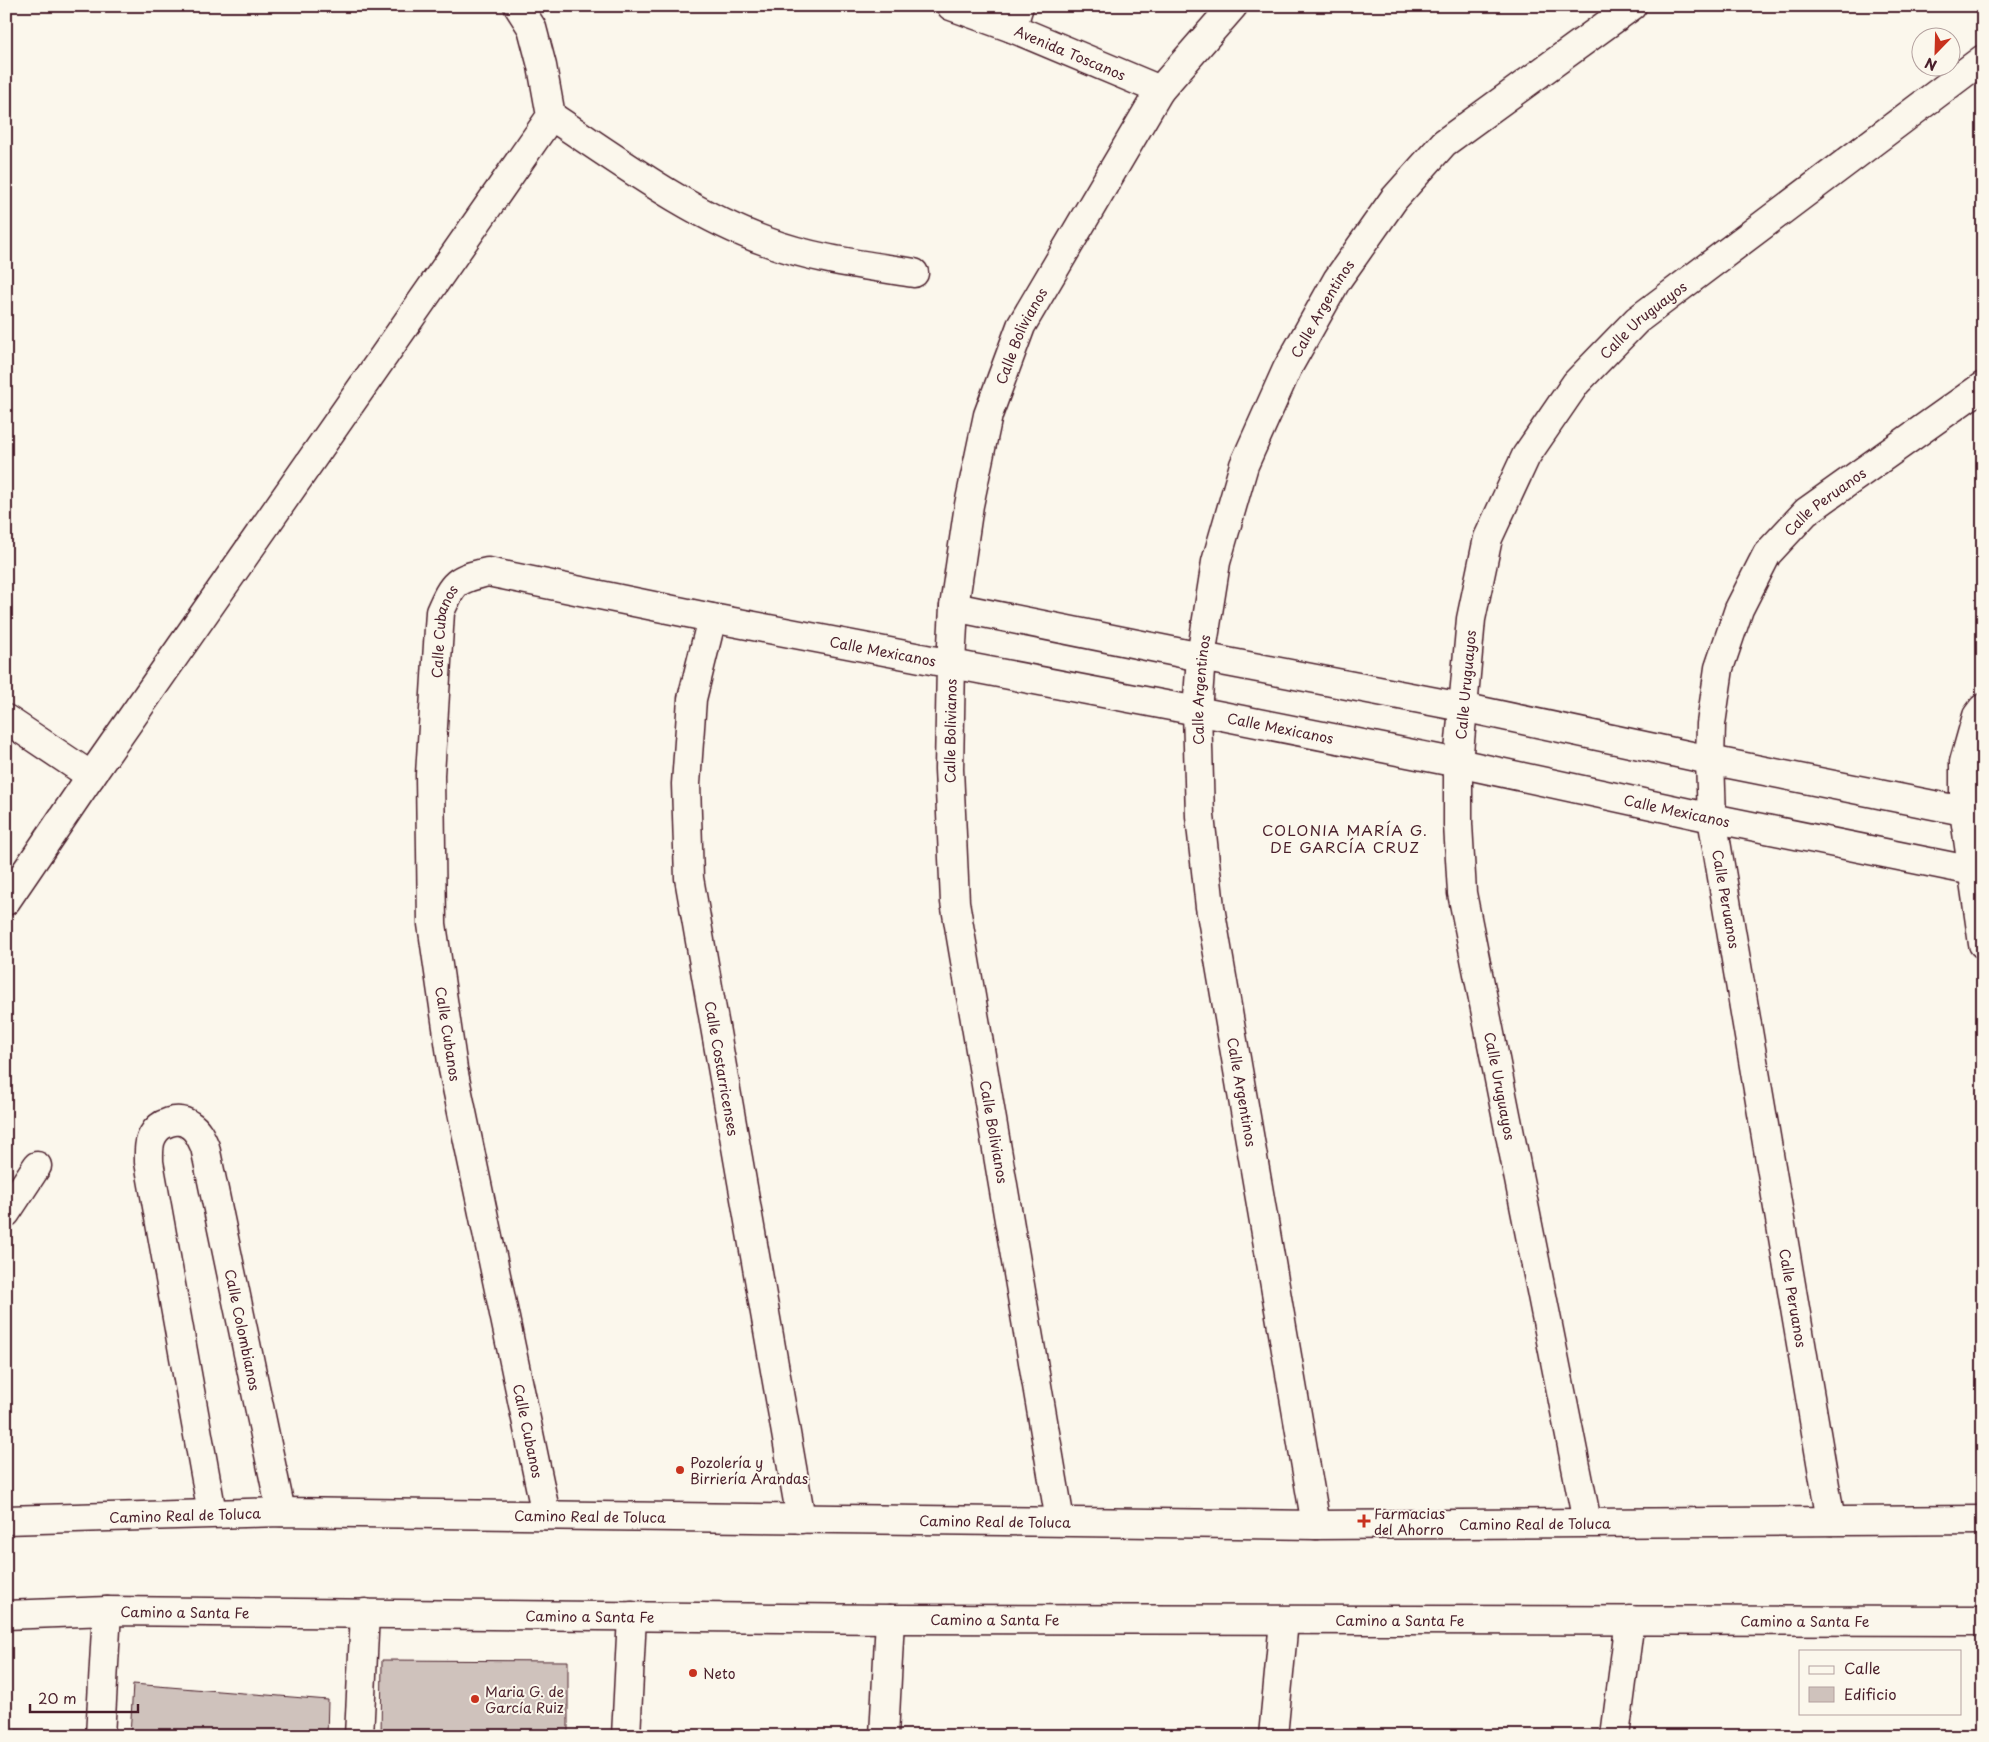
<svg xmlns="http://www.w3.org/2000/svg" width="1989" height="1742" viewBox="0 0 1989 1742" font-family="'Playpen Sans',sans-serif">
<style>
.building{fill:#cfc2bc;stroke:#4a1f2b}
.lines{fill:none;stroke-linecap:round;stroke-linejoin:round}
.minor-casing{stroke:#4a1f2b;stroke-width:31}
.tertiary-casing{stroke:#4a1f2b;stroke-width:31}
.secondary-casing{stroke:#4a1f2b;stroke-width:31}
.minor{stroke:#fbf7ec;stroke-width:28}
.tertiary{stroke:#fbf7ec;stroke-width:28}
.secondary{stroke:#fbf7ec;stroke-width:28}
.poi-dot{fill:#c8321e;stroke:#fbf7ec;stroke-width:2}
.labels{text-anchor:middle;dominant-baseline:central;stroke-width:4;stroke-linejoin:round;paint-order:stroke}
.street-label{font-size:14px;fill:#4a1f2b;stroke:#fbf7ec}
.poi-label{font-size:14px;fill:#4a1f2b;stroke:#fbf7ec;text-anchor:start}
.neighbourhood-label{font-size:15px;letter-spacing:1px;fill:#4a1f2b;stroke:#fbf7ec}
</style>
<rect width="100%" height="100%" fill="#fbf7ec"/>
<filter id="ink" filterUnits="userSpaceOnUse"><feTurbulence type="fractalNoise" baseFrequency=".02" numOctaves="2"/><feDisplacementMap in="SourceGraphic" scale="10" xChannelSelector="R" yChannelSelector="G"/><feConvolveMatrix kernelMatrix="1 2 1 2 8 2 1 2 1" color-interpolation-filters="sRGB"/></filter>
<g filter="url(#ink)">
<!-- building -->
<path class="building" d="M382 1660 568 1661V1736H381Z
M133 1684 328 1700 327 1736H130Z
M6 1729 72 1733V1736H6Z"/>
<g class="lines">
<!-- minor casing -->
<g class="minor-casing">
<g id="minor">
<path id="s1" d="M951 6 1012 28 1160 90"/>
<path d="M1012 28 1019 6"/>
<path d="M551 116C618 160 690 214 765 241 813 259 863 265 914 273"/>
<path d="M954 607 1201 657 1462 707 1710 760 1983 815"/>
<path id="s2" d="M712 618 692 699 686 784 689 878 801 1519"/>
<path d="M1983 708 1977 716 1964 762V811L1983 944"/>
<path d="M6 719 91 776"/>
<path d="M6 901 91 776 551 116 542 66 532 28 518 6"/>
<path d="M6 1213 37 1166"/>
<path id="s3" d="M212 1513 149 1162C149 1153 148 1143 153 1135 159 1123 178 1116 190 1125 198 1130 201 1138 205 1147L281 1512"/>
<path id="s4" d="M546 1515 453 1069 432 924 430 775 440 612C453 582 456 579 488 572L712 618 1197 711 1458 763 1712 818 1983 873"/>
<path id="s5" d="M1060 1521 955 902 949 769 951 663 954 607 969 505 988 415 1021 326 1160 90 1233 6"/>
<path id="s6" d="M1831 1521 1712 818 1710 760 1711 724 1719 668 1739 609 1767 554 1806 512 1983 386"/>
<path id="s7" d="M1587 1522 1462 893 1458 824V763L1471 619 1488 538 1526 456 1576 383 1637 320 1983 59"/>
<path id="s8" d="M1316 1525 1210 907 1200 816 1197 711 1201 657 1216 562 1244 465 1287 369 1337 280 1394 199 1444 143 1632 6"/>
<path d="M100 1736 107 1611"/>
<path d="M359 1736 365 1613"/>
<path d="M626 1736 632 1616"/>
<path d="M884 1736 890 1619"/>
<path d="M1615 1736 1630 1620"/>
</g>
</g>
<!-- tertiary casing -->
<g class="tertiary-casing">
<path id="tertiary" d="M1273 1736 1284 1621"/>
</g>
<!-- secondary casing -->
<g class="secondary-casing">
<g id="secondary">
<path id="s9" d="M6 1520 281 1512 1316 1525 1983 1520"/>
<path id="s10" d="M6 1615 107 1611 890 1619 1983 1621"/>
</g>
</g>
<!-- minor -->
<use href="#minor" class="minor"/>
<!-- tertiary -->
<use href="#tertiary" class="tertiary"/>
<!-- secondary -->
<use href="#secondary" class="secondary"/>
</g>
</g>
<!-- markers -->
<g class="poi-dot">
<circle cx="680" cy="1470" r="5"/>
<path d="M1361.5 1513.5h5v5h5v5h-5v5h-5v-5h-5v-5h5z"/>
<circle cx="693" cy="1673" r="5"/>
<circle cx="475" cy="1699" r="5"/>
</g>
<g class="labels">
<!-- street labels -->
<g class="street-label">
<text stroke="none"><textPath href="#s1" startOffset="128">Avenida Toscanos</textPath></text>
<text stroke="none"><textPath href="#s8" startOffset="1250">Calle Argentinos</textPath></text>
<text stroke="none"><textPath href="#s7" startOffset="1270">Calle Uruguayos</textPath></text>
<text stroke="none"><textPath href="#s5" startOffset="1204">Calle Bolivianos</textPath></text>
<text stroke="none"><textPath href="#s6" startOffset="1066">Calle Peruanos</textPath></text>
<text stroke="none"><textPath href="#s4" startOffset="896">Calle Cubanos</textPath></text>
<text stroke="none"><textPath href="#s4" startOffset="1384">Calle Mexicanos</textPath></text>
<text stroke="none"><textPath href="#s7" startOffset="850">Calle Uruguayos</textPath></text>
<text stroke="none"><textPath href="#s8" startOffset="845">Calle Argentinos</textPath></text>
<text stroke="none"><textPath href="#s4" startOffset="1789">Calle Mexicanos</textPath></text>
<text stroke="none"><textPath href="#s5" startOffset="799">Calle Bolivianos</textPath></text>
<text stroke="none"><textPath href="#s4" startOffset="2194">Calle Mexicanos</textPath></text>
<text transform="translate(1726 899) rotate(80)">Calle Peruanos</text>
<text transform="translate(448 1034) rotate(81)">Calle Cubanos</text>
<text stroke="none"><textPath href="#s2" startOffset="456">Calle Costarricenses</textPath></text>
<text transform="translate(1500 1086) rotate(79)">Calle Uruguayos</text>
<text transform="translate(1242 1092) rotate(80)">Calle Argentinos</text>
<text transform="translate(994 1132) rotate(80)">Calle Bolivianos</text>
<text transform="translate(1793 1298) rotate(80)">Calle Peruanos</text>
<text stroke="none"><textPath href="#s3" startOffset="641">Calle Colombianos</textPath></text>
<text transform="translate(528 1431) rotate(78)">Calle Cubanos</text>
<text stroke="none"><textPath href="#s9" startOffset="179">Camino Real de Toluca</textPath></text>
<text stroke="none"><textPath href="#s9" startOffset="584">Camino Real de Toluca</textPath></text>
<text stroke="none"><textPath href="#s9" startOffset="989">Camino Real de Toluca</textPath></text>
<text stroke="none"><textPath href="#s9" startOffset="1529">Camino Real de Toluca</textPath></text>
<text stroke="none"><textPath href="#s10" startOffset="179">Camino a Santa Fe</textPath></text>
<text stroke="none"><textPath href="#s10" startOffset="584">Camino a Santa Fe</textPath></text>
<text stroke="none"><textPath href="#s10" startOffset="989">Camino a Santa Fe</textPath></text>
<text stroke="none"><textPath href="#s10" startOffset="1394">Camino a Santa Fe</textPath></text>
<text stroke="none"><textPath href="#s10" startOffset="1799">Camino a Santa Fe</textPath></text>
</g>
<!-- poi labels -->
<g class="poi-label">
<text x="690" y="1462">Pozolería y<tspan x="690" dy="16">Birriería Arandas</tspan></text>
<text x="1374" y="1513">Farmacias<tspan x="1374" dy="16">del Ahorro</tspan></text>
<text x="703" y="1673">Neto</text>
<text x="485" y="1691">Maria G. de<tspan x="485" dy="16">García Ruiz</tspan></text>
</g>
<!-- neighbourhood labels -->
<g class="neighbourhood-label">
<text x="1345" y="829">COLONIA MARÍA G.<tspan x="1345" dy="17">DE GARCÍA CRUZ</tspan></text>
</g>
</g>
<!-- margin -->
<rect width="1989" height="1742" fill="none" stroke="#fbf7ec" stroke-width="25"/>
<rect x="12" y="12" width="1964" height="1717" fill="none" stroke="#4a1f2b" stroke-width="2" filter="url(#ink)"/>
<!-- legend -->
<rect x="1799" y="1650" width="162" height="65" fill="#fbf7ec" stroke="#b4a19f"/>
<rect x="1809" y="1666" width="25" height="8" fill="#fbf7ec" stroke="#b4a19f"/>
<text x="1844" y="1674" font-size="15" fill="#4a1f2b">Calle</text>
<rect x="1809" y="1687" width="25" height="15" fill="#cfc2bc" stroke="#b4a19f"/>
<text x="1844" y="1700" font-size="15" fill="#4a1f2b">Edificio</text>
<!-- north arrow -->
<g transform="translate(1936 52) rotate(203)"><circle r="24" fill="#fbf7ec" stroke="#b4a19f"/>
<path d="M0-4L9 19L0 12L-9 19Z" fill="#c8321e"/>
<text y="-8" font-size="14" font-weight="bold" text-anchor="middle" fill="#4a1f2b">N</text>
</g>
<!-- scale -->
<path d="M30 1704v8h108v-8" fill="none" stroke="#4a1f2b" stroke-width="2.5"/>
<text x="38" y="1704" font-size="15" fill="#4a1f2b" stroke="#fbf7ec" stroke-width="4" paint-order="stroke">20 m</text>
</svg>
